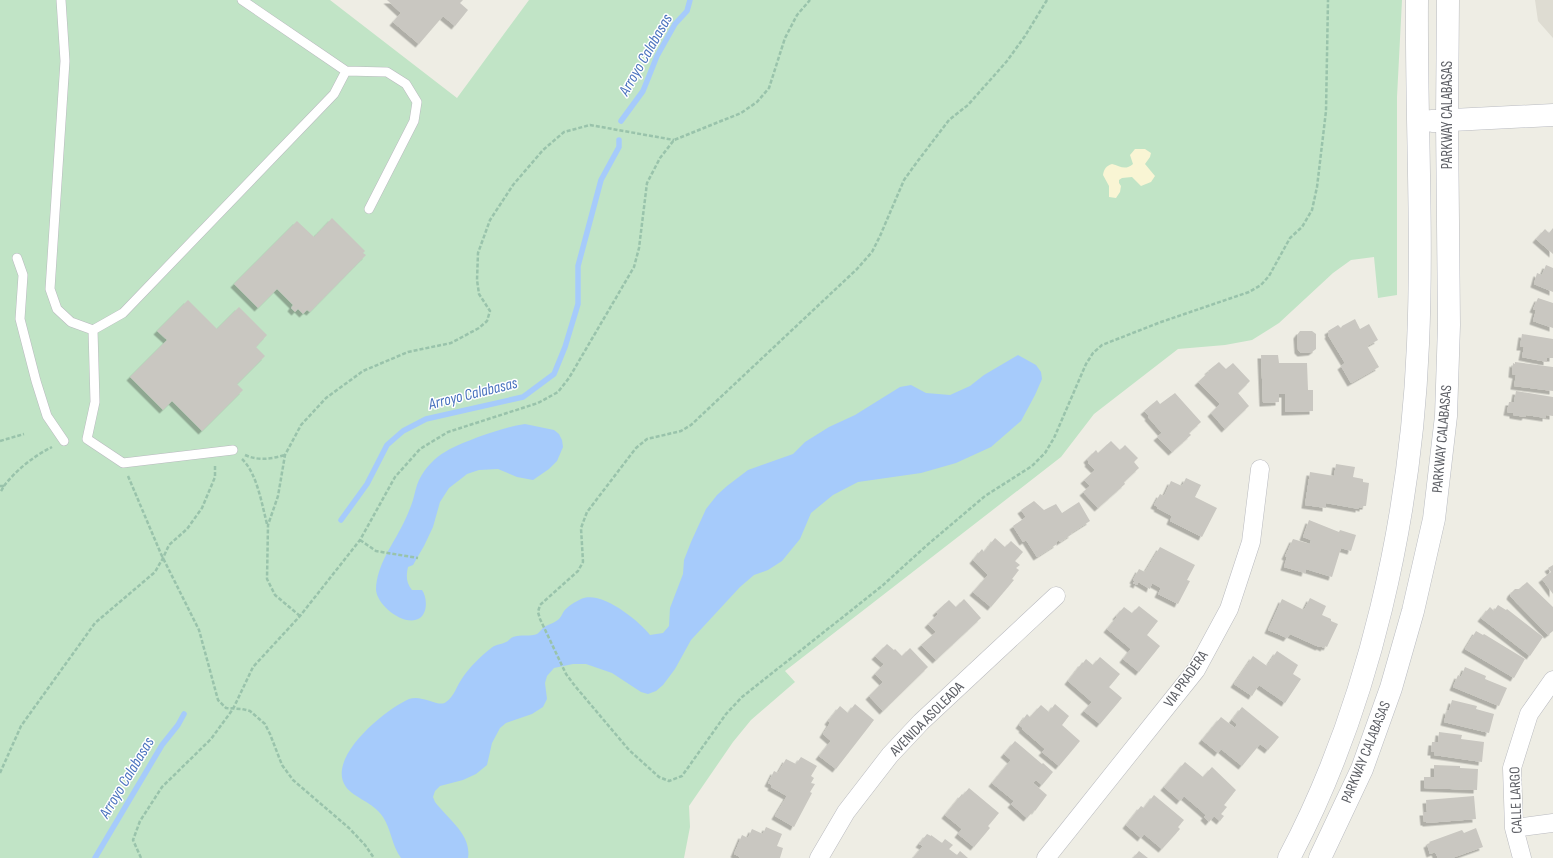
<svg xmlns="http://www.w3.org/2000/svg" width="1553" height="858" viewBox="0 0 1553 858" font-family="'Sofia Sans Condensed',sans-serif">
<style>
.education{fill:#dedcd2}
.green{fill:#c1e4c6}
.sand{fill:#f9f5d4}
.water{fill:#a6cbfb}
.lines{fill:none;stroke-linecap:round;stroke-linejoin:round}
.stream{stroke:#a6cbfb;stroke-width:5.5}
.building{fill:#c9c7c1;filter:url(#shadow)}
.lane-casing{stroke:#b9babf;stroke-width:10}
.street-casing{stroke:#b9babf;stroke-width:19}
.secondary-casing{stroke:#b9bbc1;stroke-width:23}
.path{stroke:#99c3ab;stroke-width:2.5;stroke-dasharray:4 2;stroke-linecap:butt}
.lane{stroke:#fff;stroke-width:9}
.street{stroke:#fff;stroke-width:18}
.secondary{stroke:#fff;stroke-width:22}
.labels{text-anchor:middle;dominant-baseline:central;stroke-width:3;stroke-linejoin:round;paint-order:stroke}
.street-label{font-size:15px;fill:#5c5e64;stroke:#fff}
.water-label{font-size:16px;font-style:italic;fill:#4a73be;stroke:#fff}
</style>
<defs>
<filter id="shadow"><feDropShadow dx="-3.5" dy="3.5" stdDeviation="0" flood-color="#0004"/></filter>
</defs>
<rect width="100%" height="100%" fill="#eeede4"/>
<!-- education -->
<path class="education" d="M1535 0H1553V38L1538 21Z"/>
<!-- green -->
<path class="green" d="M0 0H330L457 98 529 0H1402L1397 97V295L1378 298 1374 257 1351 260 1333 273 1279 323 1252 340 1225 345 1178 349 1094 414 1061 457 785 671 795 682 751 720 733 742 689 806 690 827 684 858H0Z"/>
<!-- sand -->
<path class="sand" d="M1135 149H1145L1151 153 1150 157 1145 164 1155 176 1151 182 1141 186 1132 177 1122 178 1119 180V183L1121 186 1120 192 1116 198 1109 197V186L1103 175C1104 169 1106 166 1112 164 1120 166 1125 171 1133 164L1130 155Z"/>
<!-- water -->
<path class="water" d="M1018 355 1036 365 1041 372 1042 379 1035 395 1021 421 991 447 956 463 921 473 858 482 833 495 811 513 800 539 782 561 768 570 754 575 740 587 691 640 675 669 663 685 656 691 648 694 641 692 612 673 586 664H573L554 668 547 676 545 683 547 699 543 707 532 714 506 723 500 728 492 743 487 765 476 774 463 780 440 786 435 791 433 797 435 802C448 819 472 835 468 858H401C392 846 391 829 383 817 373 802 354 798 346 787 325 758 386 709 409 699 422 694 439 708 446 702 454 697 457 685 463 677 470 667 480 657 490 649 495 644 500 645 506 642 509 641 510 638 513 637 520 634 531 637 537 634 540 632 542 628 546 626 550 624 556 622 559 619 561 617 562 614 564 611 568 606 575 602 581 599 601 590 638 620 650 635L663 633 669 626 670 608 683 574 684 560 691 542 706 509 717 495 727 486 748 470 793 454 805 442 829 427 855 415 900 387 911 385 926 393 950 395 970 386 984 375Z
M525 424 554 430 559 434 562 440 563 447 557 461 549 469 533 480 517 477 498 469 479 470 467 474 462 478 449 488 440 502 433 527 424 546 413 565 408 567C406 575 406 583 412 590H422C427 597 428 612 420 618 405 628 376 605 376 589 377 566 391 547 401 528 406 519 410 509 413 500 415 493 416 486 419 480 433 453 455 446 481 436 496 431 510 426 525 424Z"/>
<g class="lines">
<!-- stream -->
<path class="stream" d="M621 121 643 91 657 56 675 24 687 11 690 0
M341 520 367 484 387 445 403 431 426 419 523 397 554 374 565 347 578 304V266L601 180 619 147V140
M95 858 162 745 178 725 184 714"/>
</g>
<!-- building -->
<path class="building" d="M387 0H463L460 3 468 10 455 26 443 16 419 44 393 22 401 13Z
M332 218 365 251 363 253 366 255 310 312 307 310 303 314 298 309 295 312 291 308 293 305 277 289 258 308 234 284 297 221 314 237Z
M1553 228V254L1536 239 1545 229 1549 233Z
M1546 265 1553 268V292L1534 284 1537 273 1542 275Z
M1538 298 1553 303V328L1533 321 1536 310 1533 309Z
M188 300 217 329 239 307 267 335 256 347 265 356 237 384 243 390 202 431 172 401 163 410 130 377 167 340 157 331Z
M1355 319 1360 329 1369 324 1378 340 1367 346 1379 367 1351 383 1341 366 1345 363 1328 335 1329 334 1328 331 1338 325 1341 328 1342 326Z
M1300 331H1312L1316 334V349L1312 352 1301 353 1298 350 1297 335Z
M1522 334 1553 339V358H1547V362L1522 357 1524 347H1520Z
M1261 355H1278L1279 363H1307L1308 390H1313V411L1285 412V394H1279V402L1263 403Z
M1219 362 1226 369 1233 363 1250 381 1238 393 1249 406 1225 429 1211 413 1220 404 1198 382 1209 372 1208 371Z
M1515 362 1553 367V391L1514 386 1516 375 1512 374 1513 363 1515 364Z
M1516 391 1553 397V416L1546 415V418L1526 415 1525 417 1513 415V413L1507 412 1509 402H1514Z
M1175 393 1201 422 1189 433 1191 435 1172 452 1157 437 1162 433 1148 417 1149 416 1144 411 1157 400 1160 404Z
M1111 441 1120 450 1125 445 1138 458 1134 462 1139 468 1124 482 1125 484 1098 508 1083 492 1090 486 1084 480 1095 470 1088 463 1089 462 1087 459 1096 450 1098 453Z
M1336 464 1355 467 1353 477 1363 479V482L1369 483 1366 506H1363V508L1359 507V509L1326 503V508L1305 505 1310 472 1334 476Z
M1186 478 1201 485 1195 497 1217 508 1202 537 1170 521 1172 516 1157 508 1158 507 1154 505 1160 494 1164 496 1171 481 1182 486Z
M1034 501 1044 510 1056 504 1062 513 1079 502 1090 521 1071 533 1072 534 1060 542 1059 540 1056 542 1057 544 1037 557 1026 540 1023 542 1013 526 1026 517 1021 510Z
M1309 520 1339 532 1340 530 1356 535 1351 551 1341 548 1332 577 1306 569 1305 573 1284 567 1287 557 1285 556 1293 539 1310 544 1311 540 1303 537Z
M995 538 1005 547 1011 541 1023 552 1015 561 1020 565 1016 568 1019 570 1012 579 1014 580 991 607 973 592 988 575 973 560 982 549 984 552Z
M1160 547 1195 565 1187 580 1190 581 1178 604 1158 594 1161 588 1152 583 1150 589 1138 582 1137 585 1133 583 1135 581 1133 580 1139 569 1145 572Z
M1553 565V594L1542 579 1551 572 1548 568Z
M1527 582 1553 607V631L1548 635 1510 596 1511 593 1515 589H1519Z
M1310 598 1326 606 1322 615 1331 619V621L1338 624 1327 647 1325 646 1324 648 1320 646 1319 647 1290 634 1287 638 1268 630 1282 599 1304 610Z
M964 599 981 618 936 660 921 645 936 632 928 624 938 614 936 612 949 600 956 607Z
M1498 605 1506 610 1507 609 1543 637 1530 656 1481 618 1490 607 1494 611Z
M1139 606 1158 621 1147 635 1160 646 1139 672 1123 659 1131 649 1107 629 1117 617 1116 616 1124 607 1132 613Z
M1476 631 1483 635 1484 634 1525 659 1514 678 1465 649Z
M887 644 894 650 895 649 902 656 910 648 928 667 883 711 869 696 883 682 875 674 884 664 875 656Z
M1277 651 1298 665 1293 674 1301 679 1285 703 1259 685 1252 696 1234 684 1253 656 1267 666Z
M1100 657 1120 674 1109 687 1122 698 1100 724 1084 711 1092 702 1068 681 1082 663H1083L1086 659 1093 665Z
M1465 667 1486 676 1485 679 1507 688 1499 706 1453 687 1458 675 1461 677Z
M1452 700 1477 706 1476 709 1494 714 1489 733 1444 722 1447 710 1449 711Z
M855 704 874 720 836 769 819 756 831 741 823 734 830 723 828 721 840 706 848 713Z
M1055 704 1069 716 1062 725 1080 741 1059 766 1042 752 1045 749 1022 729 1023 728 1019 725 1027 714 1030 717 1041 705 1049 712Z
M1242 707 1279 737 1268 750 1260 744 1242 766 1221 749 1218 753 1202 740 1221 717 1235 728 1237 724 1232 720Z
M1439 732 1462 735 1461 739 1484 742 1482 762 1434 755V752H1431L1432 742H1438Z
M1015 741 1042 764 1043 763 1053 772 1042 785 1036 780 1033 783 1047 795 1035 811 1034 810 1027 818 1011 804 1014 801 992 783 1011 760 1004 754Z
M801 757 817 766 811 776 814 778 811 783 815 784 810 792 812 793 794 827 775 816 787 796 771 787 772 785 768 783 774 771 778 773 786 759 796 764Z
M1185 762 1203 777 1212 767 1236 790 1224 805 1227 807 1221 814 1224 816 1220 821 1214 816 1209 822 1204 817 1206 815 1184 796 1180 801 1164 787Z
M1434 765 1460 766V768L1478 769 1477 790 1424 788V777H1434Z
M969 788 999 813 988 826 990 828 974 847 958 834 962 829 945 815 962 794 963 795Z
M1154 795 1184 820 1178 827 1180 829 1162 849 1144 834 1141 838 1126 825 1141 806 1144 808Z
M1474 796 1476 819 1426 823V822H1424L1423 812H1427L1426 800Z
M766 827 782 834 777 846 783 848 780 858H739L740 857 734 854 742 835 748 838 752 829 763 834Z
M1476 828 1483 847 1452 858H1438L1435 852 1430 854 1427 844 1430 843 1429 842 1462 830 1464 833Z
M927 834 931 836V835L942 843 945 839 953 845 949 849 957 855 960 851 968 858H913L923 846 919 844Z
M1139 851 1148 858H1133Z"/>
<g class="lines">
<!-- lane casing -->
<g class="lane-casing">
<path id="lane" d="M61 0 65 61 50 289 57 309 71 322 93 330 123 313 334 94 346 71 387 72 406 84 417 102 414 121 369 209
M242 0 346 71
M17 258 23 275 20 319 36 381 47 416 64 441
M93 330 95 402 87 439 123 463 233 450"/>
</g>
<!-- street casing -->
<g class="street-casing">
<path id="street" d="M1514 828 1553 823
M819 858 846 812 890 755 921 722 1056 596
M1046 858 1196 670 1229 609 1251 542 1260 469
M1522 858 1514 828 1512 768 1529 714 1553 680"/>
</g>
<!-- secondary casing -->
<g class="secondary-casing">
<path id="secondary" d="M1432 121 1553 115
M1289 858C1370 705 1411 516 1418 344 1423 230 1416 115 1417 0
M1320 858 1362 769 1391 688 1413 611 1434 519 1446 416 1449 325 1447 120 1448 0"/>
</g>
<!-- path -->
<path class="path" d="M1047 0 1025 36 1007 61 968 105 949 120 917 162 904 180 880 236 872 252 857 269 691 425 681 431 647 439 636 448 587 512 581 528 583 562 578 571 540 605 538 612 540 619 566 674 575 686 629 750 659 777 669 781 682 776 726 714 742 697 882 586 926 546 985 496 1032 466 1045 453 1054 438 1086 364 1093 353 1102 345 1161 322 1249 292 1261 285 1269 276 1290 238 1302 227 1312 210 1317 187 1326 111 1328 0
M0 441 24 434
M245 455C258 461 271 459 285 455
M242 459C257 473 262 505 267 524
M128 476 161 554 199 630 218 700 226 708 242 709 250 711 265 724 270 734 282 765 293 780 349 828 365 845 374 858
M0 486H4L0 493
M4 486C16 470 34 456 52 447
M360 540 376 551 418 558
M300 616 275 595 267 579 268 525 278 496 285 455 301 425 326 398 363 371 408 352 451 343 479 328 487 321 490 311 479 294 477 280 478 253 490 220 513 185 543 150 564 132 590 125 674 140
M0 773 21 726 95 623 155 572 163 558 169 545 187 529 202 508 215 477V465
M141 858 133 840 140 821 162 787 211 739 233 709 253 667 300 616 360 540 395 477 420 449 448 432 538 403 558 392 569 378 634 267 639 248 647 183 660 158 674 140 741 113 757 102 769 88 785 38 797 15 810 0"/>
<!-- lane -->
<use href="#lane" class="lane"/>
<!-- street -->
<use href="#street" class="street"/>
<!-- secondary -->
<use href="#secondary" class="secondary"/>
</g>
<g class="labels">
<!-- street labels -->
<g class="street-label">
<text transform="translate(1447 115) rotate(-90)">PARKWAY CALABASAS</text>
<text transform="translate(1442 439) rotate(-85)">PARKWAY CALABASAS</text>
<text transform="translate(1186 679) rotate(-55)">VIA PRADERA</text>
<text transform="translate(927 719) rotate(-45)">AVENIDA ASOLEADA</text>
<text transform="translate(1366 752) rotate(-68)">PARKWAY CALABASAS</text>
<text transform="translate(1516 800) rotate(-92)">CALLE LARGO</text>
</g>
<!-- water labels -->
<g class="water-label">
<text transform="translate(646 55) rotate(-60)">Arroyo Calabasas</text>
<text transform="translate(473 394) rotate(-14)">Arroyo Calabasas</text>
<text transform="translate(127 778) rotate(-59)">Arroyo Calabasas</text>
</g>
</g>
</svg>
